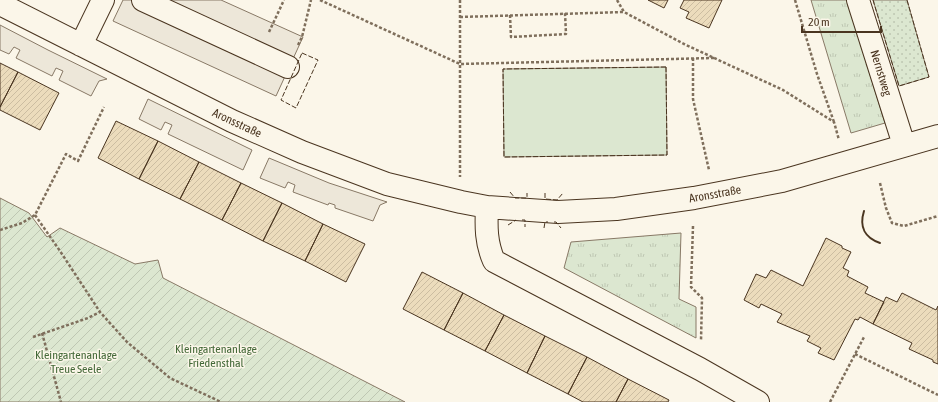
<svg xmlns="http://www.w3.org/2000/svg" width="938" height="402" viewBox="0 0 938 402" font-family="'Asap Condensed',sans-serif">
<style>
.grass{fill:url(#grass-tufts);stroke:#887966}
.park{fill:url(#park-dots);stroke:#887966}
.garden{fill:url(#garden-furrows);stroke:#887966}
.pitch{fill:#dce7d0;stroke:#887966}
.parking{fill:#ede7d9;stroke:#887966}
.building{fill:url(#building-hatch);stroke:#4a3520}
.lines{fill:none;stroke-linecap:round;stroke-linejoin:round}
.minor-casing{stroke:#4a3520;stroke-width:24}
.path{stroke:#7f6f5c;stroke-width:2.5;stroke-dasharray:3 2;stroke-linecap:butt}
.minor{stroke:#fbf6e9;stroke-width:22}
.fence{stroke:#4a3520;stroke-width:1;stroke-dasharray:5 2;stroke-linecap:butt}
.wall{stroke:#4a3520;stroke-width:2}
.labels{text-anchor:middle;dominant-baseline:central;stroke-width:3;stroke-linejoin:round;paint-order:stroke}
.street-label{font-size:12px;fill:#4a3520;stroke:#fbf6e9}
.park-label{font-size:12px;fill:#436837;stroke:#fbf6e9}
</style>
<defs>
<pattern id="grass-tufts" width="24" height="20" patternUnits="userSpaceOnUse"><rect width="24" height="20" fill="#dce7d0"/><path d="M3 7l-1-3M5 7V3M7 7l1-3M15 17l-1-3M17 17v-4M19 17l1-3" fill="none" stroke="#bec7b2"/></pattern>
<pattern id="park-dots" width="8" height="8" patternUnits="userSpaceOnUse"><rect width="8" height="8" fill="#dce7d0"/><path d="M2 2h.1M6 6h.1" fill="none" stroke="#bec7b2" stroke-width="1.8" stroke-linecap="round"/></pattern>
<pattern id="garden-furrows" width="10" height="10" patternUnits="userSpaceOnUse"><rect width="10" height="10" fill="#dce7d0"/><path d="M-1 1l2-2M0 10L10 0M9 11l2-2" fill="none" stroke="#bec7b2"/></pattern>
<pattern id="building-hatch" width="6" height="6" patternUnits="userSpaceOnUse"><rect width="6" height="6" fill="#ecdcbc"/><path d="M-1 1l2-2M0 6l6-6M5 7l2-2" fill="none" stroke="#ccbda1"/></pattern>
</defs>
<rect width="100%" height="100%" fill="#fbf6e9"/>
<!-- grass -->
<path class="grass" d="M811 0H847L885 123 851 133Z
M681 233 679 299 696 307V338L564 268 571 242Z"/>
<!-- park -->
<path class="park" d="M873 0H907L929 77 899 86Z"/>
<!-- garden -->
<path class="garden" d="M0 198 29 213 47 237 60 228 135 264 158 260 163 278 405 402H0Z"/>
<!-- pitch -->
<path class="pitch" d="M666 67 667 155 504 157 503 69Z"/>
<!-- parking -->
<path class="parking" d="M123 0H221L303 37 276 96 113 21Z
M0 25 48 50 107 79 99 81 91 96 59 80 63 71 56 68 52 76 16 58 20 50 14 47 9 54 0 50Z
M148 99 252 150 243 170 168 134 172 125 165 122 161 130 139 119Z
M269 158 329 183 387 202 380 205 373 221 335 208V205L329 203 328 205 293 192 295 185 288 182 285 188 260 178Z"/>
<!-- building -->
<path class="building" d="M648 0H668L664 8Z
M684 0H722L709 28 686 18 689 12 680 8Z
M0 63 18 72 0 107Z
M18 72 59 93 40 130 0 110V107Z
M116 121 158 141 139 179 98 158Z
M158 141 199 162 180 199 139 179Z
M199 162 241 183 222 220 180 199Z
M241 183 282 203 263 241 222 220Z
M282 203 323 224 305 261 263 241Z
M323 224 365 244 346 282 305 261Z
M826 238 842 246V248L851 252 843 268 849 271 847 276 868 287 865 293 884 302 873 324 860 317 858 320 855 319 834 360 818 353 821 348 807 341 810 336 777 322 782 314 761 304 759 308 744 300 756 274 766 278 771 270 803 286Z
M422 272 463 293 444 330 403 309Z
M463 293 504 315 485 351 444 330Z
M902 293 936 310 938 306V364L933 362V360L909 349 912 343 873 324 886 297 897 302Z
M504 315 545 336 527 373 485 351Z
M545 336 587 357 568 394 527 373Z
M587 357 628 379 616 402H583L568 394Z
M628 379 669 400 668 402H616Z"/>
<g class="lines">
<!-- minor casing -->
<g class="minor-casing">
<path id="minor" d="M143 0 288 67
M858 0 904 145
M0 4 232 121 302 152 387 184 461 202 487 207 558 212 616 209 694 198 782 181 938 136
M81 45 103 0
M487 207C486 227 486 243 494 261L700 369 758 402"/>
</g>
<!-- path -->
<path class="path" d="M320 0 460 64 714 58
M460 0V177
M617 0 624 12 684 44 783 90 834 122 839 140
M795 0 817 74 834 122
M510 15 511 37 566 34 565 13
M460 17 624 12
M269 32 284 0
M298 45 302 37 311 0
M693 58V99L709 170
M880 183 886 208 892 223 904 226 938 216
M35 215 60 251 100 312 127 342 170 378 221 402
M693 226 691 287 702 298 701 341
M0 230 22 223 35 215 66 154 78 161 104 107
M42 333 61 402
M33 337 88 318 100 312
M855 354 938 395
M830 402 864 337"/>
<!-- minor -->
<use href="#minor" class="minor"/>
<!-- fence -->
<path class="fence" d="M873 0 899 86 929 77 907 0
M302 53 318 60 296 108 281 100Z
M666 67 667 155 504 157 503 69Z
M510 192 515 198H527V193
M545 193V199L557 200 563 193
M522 220H525V227
M554 222H556L561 228
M508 225 516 220
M544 228 545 222H548"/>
<!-- wall -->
<path class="wall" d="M864 211C859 227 865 238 880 243"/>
</g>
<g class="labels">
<!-- street labels -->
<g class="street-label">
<text transform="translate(881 73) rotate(73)">Nernstweg</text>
<text transform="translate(237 123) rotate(25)">Aronsstraße</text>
<text transform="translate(715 194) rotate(-10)">Aronsstraße</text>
</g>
<!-- park labels -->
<g class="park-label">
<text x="216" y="349">Kleingartenanlage<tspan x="216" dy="14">Friedensthal</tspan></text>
<text x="76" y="355">Kleingartenanlage<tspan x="76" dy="14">Treue Seele</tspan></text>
</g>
</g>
<!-- scale -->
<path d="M802 26v6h79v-6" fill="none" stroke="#4a3520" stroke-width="2"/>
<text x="808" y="26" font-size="12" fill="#4a3520" stroke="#fbf6e9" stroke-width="3" paint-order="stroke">20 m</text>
</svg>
